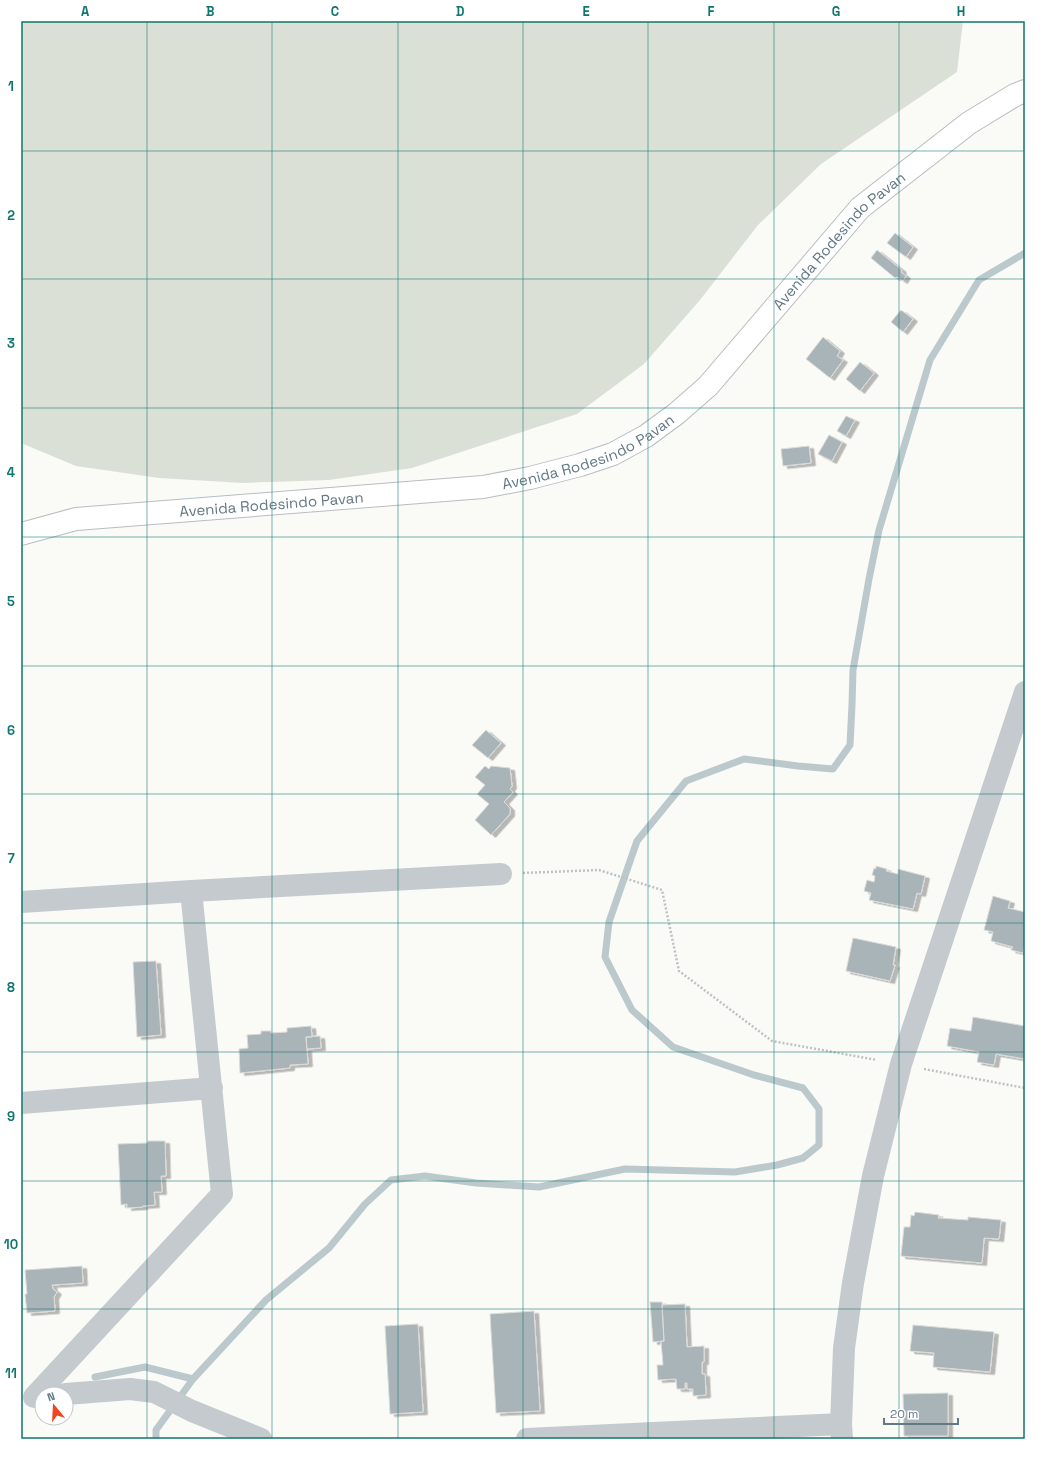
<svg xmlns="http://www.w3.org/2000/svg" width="1046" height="1460" viewBox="0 0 1046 1460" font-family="'Space Grotesk',sans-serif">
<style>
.green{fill:#dae0d6}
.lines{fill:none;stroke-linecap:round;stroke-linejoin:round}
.stream{stroke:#bbc9cc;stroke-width:7}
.building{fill:#a9b4b9;stroke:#dcdbd9;filter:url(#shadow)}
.major-casing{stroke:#b8bdc1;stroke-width:24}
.path{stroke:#bec2c4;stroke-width:2.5;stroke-dasharray:2 2;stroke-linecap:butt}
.minor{stroke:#c4cacd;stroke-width:22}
.major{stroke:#fff;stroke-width:22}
.grid{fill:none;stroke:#0f766e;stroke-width:1;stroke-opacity:0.55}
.labels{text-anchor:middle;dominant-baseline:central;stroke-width:4;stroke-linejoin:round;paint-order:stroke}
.street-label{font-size:15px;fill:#637884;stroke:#fff}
.neatline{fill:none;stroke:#0f766e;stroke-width:1.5}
.grid-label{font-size:13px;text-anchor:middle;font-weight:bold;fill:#0f766e}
</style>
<defs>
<filter id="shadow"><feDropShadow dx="4.5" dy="2.5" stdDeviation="0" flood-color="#0004"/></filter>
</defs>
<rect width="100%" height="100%" fill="#fafaf7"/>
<!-- green -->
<path class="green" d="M21 21H963L957 72 821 164 758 225 700 300 644 364 577 414 412 468 329 480 243 483 159 478 76 466 21 443Z"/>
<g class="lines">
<!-- stream -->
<path class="stream" d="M95 1377 145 1367 193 1379
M156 1439V1430L193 1379 266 1300 329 1248 365 1204 391 1180 425 1176 476 1183 539 1187 625 1169 735 1172 777 1165 803 1158 819 1145V1109L803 1088 754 1075 673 1047 632 1010 605 957 609 922 637 841 686 781 744 759 798 766 833 769 850 745 852 705 853 670 869 579 879 530 930 360 979 280 1025 253"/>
</g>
<!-- building -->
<path class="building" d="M895 233 913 247 906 257 887 243Z
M877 250 902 270 901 272 906 276 903 281 897 277 895 278 871 258Z
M901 310 913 319 903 332 891 322Z
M823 337 840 351 837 356 843 360 830 378 806 359Z
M860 362 874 373 860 391 846 379Z
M846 416 855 420 846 436 837 431Z
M829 435 842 442 832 461 818 454Z
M809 446 811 463 783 466 781 449Z
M486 730 501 743 488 758 472 745Z
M485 766 489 769 491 766 510 768 512 786 510 789 513 792 504 802 510 808V814L491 835 475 820 489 804 477 794 485 785 475 777Z
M876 866 887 869 886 871 898 874V869L925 876 921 894 917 893 913 909 869 900 871 893 864 891 867 880 874 882 875 876 872 875 874 868 876 869Z
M993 896 1010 901 1008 908 1025 912V944L1023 953 1011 950 1013 947 991 941 993 932 984 930Z
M853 938 896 947 893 965H895L890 981 846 971Z
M156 961 161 1035 137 1037 133 962Z
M973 1017 1025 1026V1059L996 1054 994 1065 977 1062 979 1052 947 1046 950 1028 971 1031Z
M311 1026 312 1037H306L308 1064 290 1065V1068L240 1073 239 1049 248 1048 247 1035 261 1034V1031H271V1033L287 1032V1028Z
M320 1036 321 1048 307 1049 306 1037Z
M148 1141H165L166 1176H161L162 1192H154L155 1205 143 1206V1207L127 1208V1204L121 1205 118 1144 147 1143Z
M915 1212 939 1215 938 1218 968 1220V1217L1001 1220 999 1239 984 1238 982 1263 901 1256 904 1227H910L911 1215 914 1216Z
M82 1266 83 1283 52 1285 53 1289 57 1292 54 1297 55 1311 27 1313 25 1294H27L25 1270Z
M650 1302H662L664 1341 653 1342Z
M685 1304 687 1347 704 1346V1362H702V1374H705L706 1395 693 1396V1389H687V1383H685V1389H677L676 1379 658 1380 657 1365H663L661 1341H664L662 1305Z
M534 1311 540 1411 496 1413 490 1314Z
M418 1324 423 1412 390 1414 385 1326Z
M913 1325 994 1332 990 1372 933 1367 934 1353 910 1351Z
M948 1393V1436H904L903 1394Z"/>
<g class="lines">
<!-- major casing -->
<g class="major-casing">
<g id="major">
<path id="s1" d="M21 534 76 519 483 487 530 478 580 465 613 454 646 436 676 414 708 386 860 208 969 123 1015 95 1025 91"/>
</g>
</g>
<!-- path -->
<path class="path" d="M523 873 599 870 662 890 679 971 772 1041 877 1060
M924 1069 1025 1088"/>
<!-- minor -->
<path class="minor" d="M21 902 191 891 501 874
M21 1103 212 1088
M66 1394 130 1389 154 1392 192 1411 261 1439
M34 1397 222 1194 191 891
M527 1439 841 1424
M842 1439 841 1424 844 1348 853 1283 873 1176 901 1064 1025 692"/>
<!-- major -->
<use href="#major" class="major"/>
</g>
<!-- grid -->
<path class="grid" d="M147 21V1439M272 21V1439M398 21V1439M523 21V1439M648 21V1439M774 21V1439M899 21V1439M21 151H1025M21 279H1025M21 408H1025M21 537H1025M21 666H1025M21 794H1025M21 923H1025M21 1052H1025M21 1181H1025M21 1309H1025"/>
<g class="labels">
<!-- street labels -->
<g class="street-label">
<text stroke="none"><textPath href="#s1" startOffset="913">Avenida Rodesindo Pavan</textPath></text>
<text stroke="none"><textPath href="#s1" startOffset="577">Avenida Rodesindo Pavan</textPath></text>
<text stroke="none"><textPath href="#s1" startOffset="253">Avenida Rodesindo Pavan</textPath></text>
</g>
</g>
<!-- border -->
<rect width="1046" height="1460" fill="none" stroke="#ffffff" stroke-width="44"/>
<!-- north arrow -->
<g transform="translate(54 1406) rotate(342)"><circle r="19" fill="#ffffff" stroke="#c1c9ce"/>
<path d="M0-3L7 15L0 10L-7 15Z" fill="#ef4522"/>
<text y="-6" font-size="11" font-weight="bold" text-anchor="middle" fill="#637884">N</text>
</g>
<!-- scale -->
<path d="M884 1418v6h74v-6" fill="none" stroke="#637884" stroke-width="2"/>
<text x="890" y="1418" font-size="12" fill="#637884" stroke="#ffffff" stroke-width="3" paint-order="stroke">20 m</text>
<rect x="22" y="22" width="1002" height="1416" class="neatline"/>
<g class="grid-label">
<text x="85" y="16">A</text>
<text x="210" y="16">B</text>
<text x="335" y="16">C</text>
<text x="460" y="16">D</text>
<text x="586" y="16">E</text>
<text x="711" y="16">F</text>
<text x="836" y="16">G</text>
<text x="961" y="16">H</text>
<text x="11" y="91">1</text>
<text x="11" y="220">2</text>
<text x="11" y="348">3</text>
<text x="11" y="477">4</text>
<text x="11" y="606">5</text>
<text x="11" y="735">6</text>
<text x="11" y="863">7</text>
<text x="11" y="992">8</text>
<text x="11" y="1121">9</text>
<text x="11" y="1249">10</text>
<text x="11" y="1378">11</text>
</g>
</svg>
